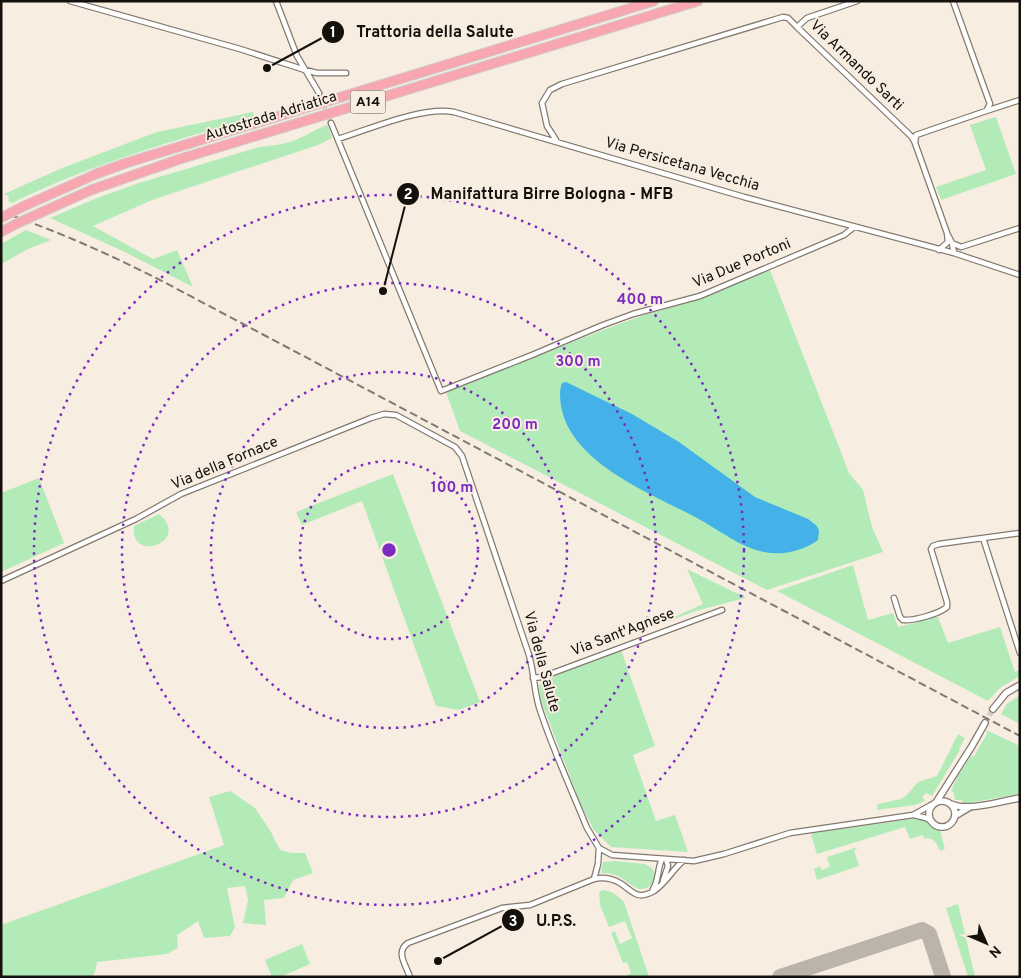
<svg xmlns="http://www.w3.org/2000/svg" width="1021" height="978" viewBox="0 0 1021 978" font-family="Overpass,sans-serif">
<style>
.green{fill:#b2ebb8}
.water{fill:#44b2e8}
.lines{fill:none;stroke-linecap:round;stroke-linejoin:round}
.taxiway{stroke:#bcb4aa;stroke-width:16}
.minor-tunnel{stroke:#d6ccc1;stroke-width:4.5;stroke-dasharray:4.5 2;stroke-linecap:butt}
.tertiary-tunnel{stroke:#d6ccc1;stroke-width:5.5;stroke-dasharray:5.5 3;stroke-linecap:butt}
.minor-casing{stroke:#83796e;stroke-width:7}
.tertiary-casing{stroke:#83796e;stroke-width:8}
.motorway-casing{stroke:#d0cfcf;stroke-width:11}
.minor{stroke:#fff;stroke-width:4.5}
.tertiary{stroke:#fff;stroke-width:5.5}
.motorway{stroke:#f8a6b0;stroke-width:9}
.rail{stroke:#817a72;stroke-width:2;stroke-dasharray:8 4;stroke-linecap:butt}
.motorway-bridge-casing{stroke:#d0cfcf;stroke-width:11;stroke-linecap:butt}
.motorway-bridge{stroke:#f8a6b0;stroke-width:9}
.ring{fill:none;stroke:#7b2cbf;stroke-width:2.5;stroke-dasharray:2.5 5}
.labels{text-anchor:middle;dominant-baseline:central;stroke-width:4;stroke-linejoin:round;paint-order:stroke}
.shield{fill:#f8ede1;stroke:#58534d;stroke-width:1}
.shield-label{font-size:14px;font-weight:bold;fill:#14110d}
.street-label{font-size:15px;fill:#14110d;stroke:#f8ede1}
.centre{fill:#7b2cbf;stroke:#f8ede1;stroke-width:2.5}
.ring-label{font-size:15px;text-anchor:middle;font-weight:bold;fill:#7b2cbf;stroke:#f8ede1;stroke-width:4;stroke-linejoin:round;paint-order:stroke}
.leader{fill:none;stroke:#14110d;stroke-width:2}
.callout-dot{fill:#14110d;stroke:#f8ede1;stroke-width:2}
.mark-label{font-size:15px;text-anchor:middle;font-weight:bold;fill:#fff}
.callout-label{font-size:16px;text-anchor:middle;font-weight:bold;fill:#14110d;stroke:#f8ede1;stroke-width:4;stroke-linejoin:round;paint-order:stroke}
</style>
<rect width="100%" height="100%" fill="#f8ede1"/>
<!-- green -->
<path class="green" d="M253 112 254 117C170 142 91 164 12 203L8 201 9 196 4 194 62 168 157 132Z
M996 117 1016 174 941 200 936 187 986 170 970 125Z
M328 125 332 138 318 145 152 200 93 226 153 259 177 250 193 287 125 252 50 218 97 198 139 183 259 147C272 146 286 144 298 139 309 134 317 128 328 125Z
M26 230 51 240 28 249 1 264V244Z
M770 270 849 473 863 490 872 527 883 552 767 590 460 431 446 392 603 330 641 316 700 299Z
M393 474 480 702 459 710 436 706 362 501 302 525 296 512Z
M39 478 64 543 1 572V493Z
M159 514C192 542 129 564 134 526Z
M853 565 868 620 893 613 898 627 938 617 948 643 1000 627 1015 672 1020 670V676L1001 687 988 701 777 591Z
M687 569 736 593 744 595 745 598 696 611 652 627 703 604Z
M621 650 655 746 633 755 656 821 675 815 688 852 611 847 594 830 581 805 541 701 539 686 542 681Z
M1020 695V724L1001 714 1007 704Z
M986 730 1020 746V794L963 804 962 800H955L954 793 951 791 958 776 971 756H974L987 734Z
M958 734 965 738 959 749 960 750 932 796 926 793 922 797 925 801 915 805 877 810 878 804 901 799 906 796 918 782 937 776Z
M230 791 255 808 271 832 280 850 291 853H305L313 873 293 880 284 898 264 900 266 925 243 923 248 900 245 886 227 888 235 927 230 936 204 938 198 921 177 935 178 948 167 954 97 962 95 972 92 977H1V925L224 845 209 797Z
M912 819H922L940 830 945 849 940 851C937 843 932 836 924 839L923 835 910 839 905 827 817 854 811 835 813 833Z
M855 848 858 849 854 850 859 866 817 880 814 869 820 866 822 870 830 867 827 857Z
M616 861 645 864 652 868 655 874C654 884 649 890 639 889 623 882 623 873 601 873L603 862Z
M602 890C611 890 618 896 624 902L649 977H628L627 975 631 973 627 962 623 963 611 933 615 931 620 944 632 938 625 921 609 927 600 905 599 893Z
M958 904 975 977H968L946 908Z
M302 944 310 964 280 977H272L265 960Z"/>
<!-- water -->
<path class="water" d="M566 382 632 414 679 442 755 497 808 519 817 526 819 531 818 540C803 551 782 556 764 552 741 548 718 529 697 518 650 493 571 463 561 406 560 398 559 391 562 383Z"/>
<g class="lines">
<!-- taxiway -->
<path class="taxiway" d="M780 977 922 930 929 934 943 977"/>
<!-- minor-tunnel -->
<path class="minor-tunnel" d="M319 93 331 123"/>
<!-- tertiary-tunnel -->
<path class="tertiary-tunnel" d="M985 723 993 709"/>
<!-- minor casing -->
<g class="minor-casing">
<path id="minor" d="M70 1 240 49 305 70 317 73H346
M276 1 297 56 319 93
M797 27 807 18 857 1
M986 111 1020 100
M331 123 441 391 532 355 603 325 633 314 700 296 844 235 854 227
M338 139C370 129 422 106 454 112L744 197 954 253 1020 275
M556 140 547 126 542 103 550 90 562 84 783 17 788 18 797 27 912 137 915 143 947 233
M915 143 916 135 919 134 986 111 990 104 953 1
M952 243 961 247 1020 228
M939 250 948 242 947 233 952 243 954 253
M983 538 1020 653
M1 581 136 519 181 494 371 418 384 414 396 415 455 447 462 456 529 655C534 672 534 690 539 707 552 748 571 788 587 828L599 848 612 855 694 861 724 854 790 833 913 815 931 805
M894 598 900 617 903 620C913 621 939 614 947 607V602L931 549 933 546 939 544 1020 533
M533 678 542 677 722 610
M914 815 926 818 931 821
M594 879 598 864 599 848
M663 881 668 866 666 859
M653 889C659 881 657 869 662 859
M410 977C406 965 395 952 408 943L502 908 530 905 594 879C603 877 611 878 620 883 633 891 636 901 654 891 666 883 673 869 684 860"/>
</g>
<!-- tertiary casing -->
<g class="tertiary-casing">
<path id="tertiary" d="M993 709 1006 693 1020 685
M929 814a13 13 0 1 1 26 0a13 13 0 1 1-26 0Z
M937 801 972 746 985 723
M951 804C967 812 1001 801 1020 798
M955 816 970 807"/>
</g>
<!-- motorway casing -->
<g class="motorway-casing">
<path id="motorway" d="M22 207 96 174 126 163 654 1
M40 213 91 190 180 159 698 1
M1 232 18 223"/>
</g>
<!-- minor -->
<use href="#minor" class="minor"/>
<!-- tertiary -->
<use href="#tertiary" class="tertiary"/>
<!-- motorway -->
<use href="#motorway" class="motorway"/>
<!-- rail -->
<path class="rail" d="M1 212C58 231 111 255 164 282L1020 736"/>
<!-- motorway-bridge casing -->
<g class="motorway-bridge-casing">
<path id="motorway-bridge" d="M1 218 22 207
M18 223 40 213"/>
</g>
<!-- motorway-bridge -->
<use href="#motorway-bridge" class="motorway-bridge"/>
</g>
<!-- distance rings -->
<g class="ring">
<circle cx="389" cy="550" r="89"/>
<circle cx="389" cy="550" r="178"/>
<circle cx="389" cy="550" r="267"/>
<circle cx="389" cy="550" r="355"/>
</g>
<g class="labels">
<!-- shield labels -->
<rect class="shield" x="350.5" y="90.5" width="35" height="23" rx="4"/>
<g class="shield-label">
<text x="368" y="102">A14</text>
</g>
<!-- street labels -->
<g class="street-label">
<text transform="translate(856 66) rotate(44)">Via Armando Sarti</text>
<text transform="translate(271 117) rotate(-17)">Autostrada Adriatica</text>
<text transform="translate(682 165) rotate(16)">Via Persicetana Vecchia</text>
<text transform="translate(742 264) rotate(-23)">Via Due Portoni</text>
<text transform="translate(225 464) rotate(-23)">Via della Fornace</text>
<text transform="translate(623 633) rotate(-21)">Via Sant'Agnese</text>
<text transform="translate(541 662) rotate(75)">Via della Salute</text>
</g>
</g>
<circle cx="389" cy="550" r="8" class="centre"/>
<g class="ring-label">
<text x="640" y="304">400 m</text>
<text x="578" y="366">300 m</text>
<text x="515" y="429">200 m</text>
<text x="452" y="492">100 m</text>
</g>
<!-- callouts -->
<path class="leader" d="M267 68L333 32M383 291L408 194M438 961L513 920"/>
<g class="callout-dot">
<circle cx="267" cy="68" r="5"/>
<circle cx="383" cy="291" r="5"/>
<circle cx="438" cy="961" r="5"/>
<circle cx="333" cy="32" r="12"/>
<circle cx="408" cy="194" r="12"/>
<circle cx="513" cy="920" r="12"/>
</g>
<g class="mark-label">
<text x="333" y="37">1</text>
<text x="408" y="199">2</text>
<text x="513" y="926">3</text>
</g>
<g class="callout-label">
<text x="435" y="37">Trattoria della Salute</text>
<text x="552" y="199">Manifattura Birre Bologna - MFB</text>
<text x="556" y="926">U.P.S.</text>
</g>
<!-- border -->
<rect width="1021" height="978" fill="none" stroke="#14110d" stroke-width="5"/>
<!-- north arrow -->
<g transform="translate(986 943) rotate(135)" stroke="#f8ede1" stroke-width="4" paint-order="stroke">
<path d="M0-4L9 19L0 12L-9 19Z" fill="#14110d"/>
<text y="-8" font-size="14" font-weight="bold" text-anchor="middle" fill="#14110d">N</text>
</g>
</svg>
